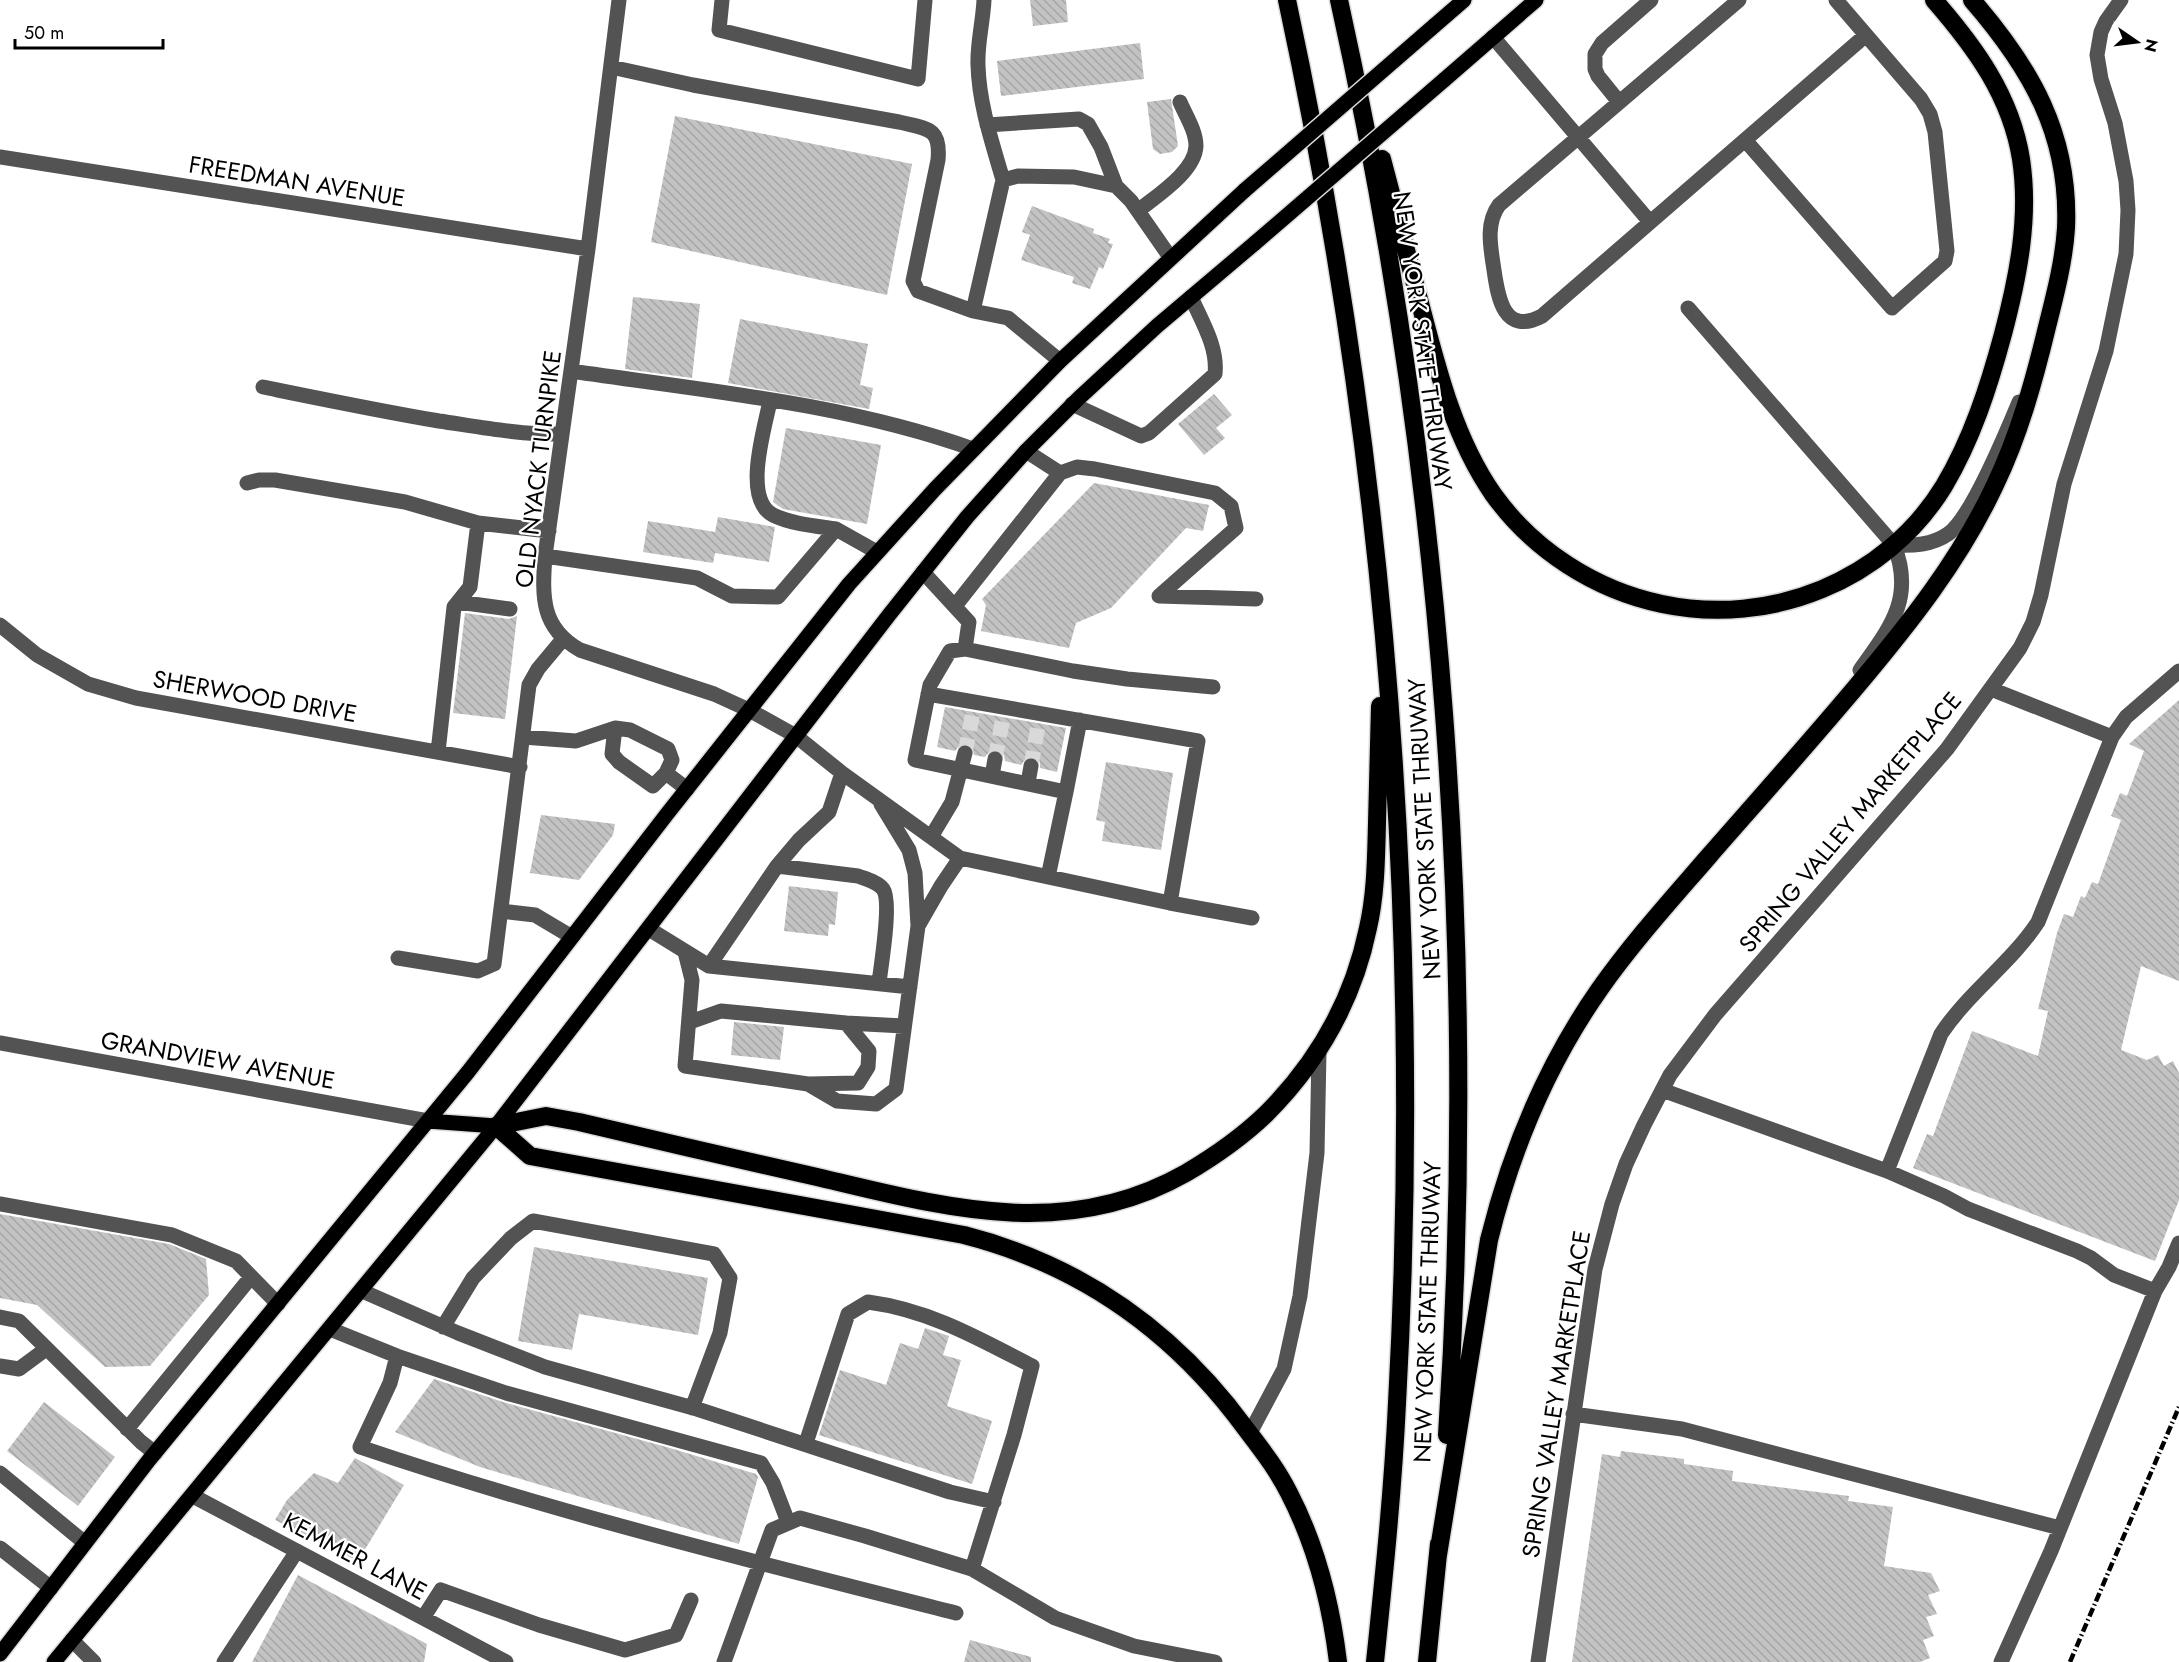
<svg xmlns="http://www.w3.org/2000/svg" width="2179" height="1662" viewBox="0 0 2179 1662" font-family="Jost,sans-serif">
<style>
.building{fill:url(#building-back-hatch)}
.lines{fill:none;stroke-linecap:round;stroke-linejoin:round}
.minor-tunnel{stroke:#d9d9d9;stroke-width:15;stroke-dasharray:15 8;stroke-linecap:butt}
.major-casing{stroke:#dbdbdb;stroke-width:18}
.highway-casing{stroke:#dbdbdb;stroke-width:21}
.minor{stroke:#535353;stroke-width:15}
.major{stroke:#000;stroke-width:15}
.highway{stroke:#000;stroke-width:18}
.rail{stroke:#000;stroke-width:4.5;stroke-dasharray:9 3 1.5 3;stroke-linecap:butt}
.major-bridge-casing{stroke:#dbdbdb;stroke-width:18;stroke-linecap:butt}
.major-bridge{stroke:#000;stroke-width:15}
.labels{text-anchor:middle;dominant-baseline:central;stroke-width:4.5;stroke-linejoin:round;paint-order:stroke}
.street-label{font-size:24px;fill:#000;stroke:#fff}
</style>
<defs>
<pattern id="building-back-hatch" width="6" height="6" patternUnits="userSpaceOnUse" patternTransform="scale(1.5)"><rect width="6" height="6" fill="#c3c3c3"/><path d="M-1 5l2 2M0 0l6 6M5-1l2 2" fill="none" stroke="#a6a6a6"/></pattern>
</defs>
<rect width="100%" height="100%" fill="#fff"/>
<!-- building -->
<path class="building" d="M1030 0H1066L1068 22 1033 26Z
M1140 43 1144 79 1001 96 997 61Z
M1171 99 1178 146 1172 152 1160 154 1153 149 1147 102Z
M675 116 912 164 887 295 651 242Z
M1032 206 1094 229 1093 233 1110 239 1108 243 1113 244 1103 269 1099 267 1090 289 1072 283 1074 277 1021 260 1030 235 1022 232Z
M633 297 700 304 692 378 625 369Z
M740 319 868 344 860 385 873 388 869 409 728 383Z
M1214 394 1232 415 1216 428 1225 438 1204 455 1178 424Z
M786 428 881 445 867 524 783 509 773 502Z
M1094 483 1209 505 1203 531 1186 528 1111 608 1076 623 1069 648 981 631 986 605 982 599Z
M718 517 775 527 769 562 715 553 713 563 643 552 648 521 715 532Z
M465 613 509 619 517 616 505 719 453 713Z
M2179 700V981L2141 966 2121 1050 2147 1060 2158 1055 2164 1066 2173 1061 2179 1073V1200L2155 1261 1913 1168 1927 1134 1933 1136 1972 1031 2038 1056 2048 1011 2038 1009 2057 933 2064 914 2073 917 2081 896 2085 898 2092 882 2098 884 2121 820 2111 816 2120 793 2127 796 2144 751 2129 744Z
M945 707 1066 728 1057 772 1040 768V762L1033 757H1027L1021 765 1005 761 1004 755 997 750H991L985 757 974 755 972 747 967 744 959 746 955 751 937 747Z
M1106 762 1173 773 1161 850 1102 841 1105 822 1096 820Z
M541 815 615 824 613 835 579 880 530 873Z
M789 886 838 892 835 925 829 924 828 936 784 931Z
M734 1022 784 1027 780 1060 731 1055Z
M0 1214 169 1244 206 1259 209 1295 150 1366 105 1367 37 1305 0 1298Z
M534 1247 708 1278 698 1335 579 1314 572 1350 518 1341Z
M925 1328 949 1336 943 1355 961 1360 947 1406 992 1421 972 1484 819 1435 840 1370 886 1385 900 1343 918 1349Z
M434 1379 503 1402 670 1448 756 1474 758 1477 739 1544 480 1467 395 1432Z
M44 1402 115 1457 78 1506 7 1451Z
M1621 1451 1684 1459V1464L1733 1471 1732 1481 1849 1496 1848 1501 1893 1507 1884 1566 1931 1573 1940 1591 1928 1595 1937 1614 1926 1617 1934 1636 1923 1640 1930 1658 1920 1662H1572L1602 1454 1620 1457Z
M355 1458 404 1485 358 1561 275 1520 287 1500 314 1473 338 1483Z
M298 1575 427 1644 424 1662H252Z
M970 1640 1031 1657V1662H964Z"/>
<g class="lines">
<!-- minor-tunnel -->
<path class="minor-tunnel" d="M965 753 974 707
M995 759 1004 713
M1031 766 1039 720"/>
<!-- major casing -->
<g class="major-casing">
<path id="major" d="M1434 26 1464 0
M1444 80 1536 0
M428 1121 496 1126
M0 1654 149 1460 468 1072 667 814 849 584 935 489 1060 361 1245 190
M54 1662 496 1126 889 615 967 517 1026 451 1079 398 1157 326 1255 243"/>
</g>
<!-- highway casing -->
<g class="highway-casing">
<path id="highway" d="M1287 0C1386 460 1423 932 1397 1403 1393 1489 1384 1576 1375 1662
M1339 0C1443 469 1479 956 1447 1435
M1382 159C1395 207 1407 255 1420 303 1437 368 1454 438 1493 494 1533 550 1595 590 1662 604 1770 627 1886 581 1944 486 1972 439 1989 386 2003 334 2018 277 2030 218 2021 159 2011 96 1975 47 1934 0
M496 1126 546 1116 579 1122C658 1141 738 1159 817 1177 944 1207 1065 1242 1186 1173 1215 1156 1242 1137 1266 1114 1319 1061 1353 1001 1368 928 1376 893 1376 858 1377 823 1378 784 1379 745 1380 706
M496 1126 530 1156 964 1235C1081 1265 1175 1332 1246 1429 1262 1450 1277 1469 1289 1493 1316 1545 1331 1604 1338 1662
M1438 1555 1489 1240C1511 1151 1546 1066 1599 990 1632 943 1671 900 1709 856 1758 800 1808 744 1856 687 1909 624 1960 560 1995 485 2019 435 2034 381 2047 327 2055 295 2064 261 2066 228 2070 135 2031 68 1972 0
M1427 1662 1439 1544"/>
</g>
<!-- minor -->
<path class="minor" d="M619 0 588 249 545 556C542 597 541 628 580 650L714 694 749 710 796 736 842 773 960 858 1170 903 1198 741 928 694
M722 0 719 30 918 79 925 0
M984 0C983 22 977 44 978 65 979 104 992 142 1003 180
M1739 0 1499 205C1485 224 1491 249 1494 270 1498 298 1504 336 1542 316L1866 35
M1493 37 1650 222
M611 67 693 85 899 122C927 129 941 127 938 160L913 281 918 291 973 311
M1619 102 1598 76 1595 69V54L1602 43 1651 0
M987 125 1079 119 1088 124 1101 147 1116 186
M1745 140 1892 308 1945 261 1947 251 1935 132 1930 114 1921 99 1836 0
M0 157 588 249
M1138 211C1156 196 1195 172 1196 146 1196 131 1186 116 1180 102
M1688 308 1894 545C1915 598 1890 628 1860 670
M1060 361 1008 318 973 311 1003 180 1018 176 1074 177 1116 186 1131 201 1170 257
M571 371C706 391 844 403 973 449
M263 387C322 399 380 411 439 421 480 427 521 435 562 434
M770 401C765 427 742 499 773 515 791 524 816 526 836 529
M1072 404 1141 436 1149 433 1215 374C1218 347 1202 322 1191 297
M1060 473 1077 467 1095 469 1215 493 1231 506 1236 528 1159 596 1256 599
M247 483 259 480H275L405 502 478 523 549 531
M1894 545C1913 546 1932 545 1948 534 1971 518 2007 431 2019 402
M545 556 697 578 732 596 778 597 836 529 877 552
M923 572 969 622 965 649
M458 602 510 609
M955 606 1060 473 1026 451
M0 625 37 655 88 684 136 698 520 767
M1991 689 2112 737
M615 728 612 754 619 762 653 786 666 773
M523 737 576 741 615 728 630 730 668 749 672 760 666 773 687 789
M438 752 454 607 470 587 478 523
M992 776 995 759
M1028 783 1031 766
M1066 792 1080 720
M881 804 909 850 915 873 918 926
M931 837 952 802 965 753
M777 866 858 876C866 879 878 882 883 889 892 901 881 965 879 983
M1048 877 1066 792 915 760 930 685 950 651 965 649 1073 671 1127 679 1213 687
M1170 903 1252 918
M501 911 535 915 572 937
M649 929 709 966 910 987
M685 952 692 980 685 1066 808 1084 837 1101 876 1104 896 1089 918 926 941 886 960 858
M398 958 478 971 494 964 529 685 538 669 563 639
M709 966 777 866 799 840 829 812 842 773
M690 1022 721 1011 846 1023 904 1026
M0 1043 428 1121
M808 1084 858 1083 868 1067 869 1051 846 1023
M1662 1090 1887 1171 1944 1196 1968 1209 2077 1251 2091 1258 2114 1275 2155 1291
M1887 1171 1941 1034C1968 993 2011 963 2038 922L2112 737 2126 717 2179 671
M0 1204 172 1235 236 1261 278 1304
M362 1291 458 1333 545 1367 697 1409 950 1492 994 1502
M0 1317 19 1321 141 1442 155 1453
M443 1327 473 1278 511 1238 533 1221 714 1254 730 1278 720 1333 692 1408
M330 1329 397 1356 506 1393 761 1463 773 1483 788 1522
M397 1356 390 1383 360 1447C555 1513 756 1562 956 1613
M0 1366 19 1369 46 1349
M1573 1414 1682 1429 2060 1528
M127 1429 251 1277
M1250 1433 1284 1369 1300 1296 1317 1153 1319 1052
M806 1443 848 1314 868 1302C929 1310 978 1338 1032 1366L1014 1435 972 1569
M0 1473 85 1543
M193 1496 506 1662
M0 1548 51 1588
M423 1618 441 1590 539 1625 625 1650 676 1635 691 1600
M72 1640 94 1662
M224 1662 297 1551
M724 1662 772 1530 800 1518 865 1536 972 1569 1055 1618 1134 1646 1215 1662
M1538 1662 1595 1269 1612 1204 1626 1164 1644 1125 1670 1075 1715 1015 1947 749 2020 648 2033 622 2041 595 2064 484 2106 351 2126 254 2128 210 2126 181 2115 123 2101 79 2097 55 2101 32 2106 21 2121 0
M2001 1662 2051 1551 2155 1291 2169 1267 2179 1243"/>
<!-- major -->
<use href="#major" class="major"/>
<!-- highway -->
<use href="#highway" class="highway"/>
<!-- rail -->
<path class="rail" d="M2070 1662 2179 1407"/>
<!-- major-bridge casing -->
<g class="major-bridge-casing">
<path id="major-bridge" d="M1245 190 1434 26
M1255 243 1444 80"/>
</g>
<!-- major-bridge -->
<use href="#major-bridge" class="major-bridge"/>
</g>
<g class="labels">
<!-- street labels -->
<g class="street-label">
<text transform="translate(297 181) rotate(9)">FREEDMAN AVENUE</text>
<text transform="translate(1423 341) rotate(82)">NEW YORK STATE THRUWAY</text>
<text transform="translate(538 469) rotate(-83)">OLD NYACK TURNPIKE</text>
<text transform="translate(255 696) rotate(10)">SHERWOOD DRIVE</text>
<text transform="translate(1850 822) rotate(-50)">SPRING VALLEY MARKETPLACE</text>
<text transform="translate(1424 829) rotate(-93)">NEW YORK STATE THRUWAY</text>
<text transform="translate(218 1060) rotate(10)">GRANDVIEW AVENUE</text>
<text transform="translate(1427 1312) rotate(-88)">NEW YORK STATE THRUWAY</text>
<text transform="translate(1556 1394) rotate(-81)">SPRING VALLEY MARKETPLACE</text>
<text transform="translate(355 1556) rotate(28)">KEMMER LANE</text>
</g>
</g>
<!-- north arrow -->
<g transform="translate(2137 42) rotate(104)" stroke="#ffffff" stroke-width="4.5" paint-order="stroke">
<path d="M0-4.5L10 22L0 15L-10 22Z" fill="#000000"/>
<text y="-9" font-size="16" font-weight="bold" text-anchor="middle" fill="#000000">N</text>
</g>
<!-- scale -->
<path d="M15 39v9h148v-9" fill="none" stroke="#000000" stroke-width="3"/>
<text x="24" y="39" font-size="18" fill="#000000" stroke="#ffffff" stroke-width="4.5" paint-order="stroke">50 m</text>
</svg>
